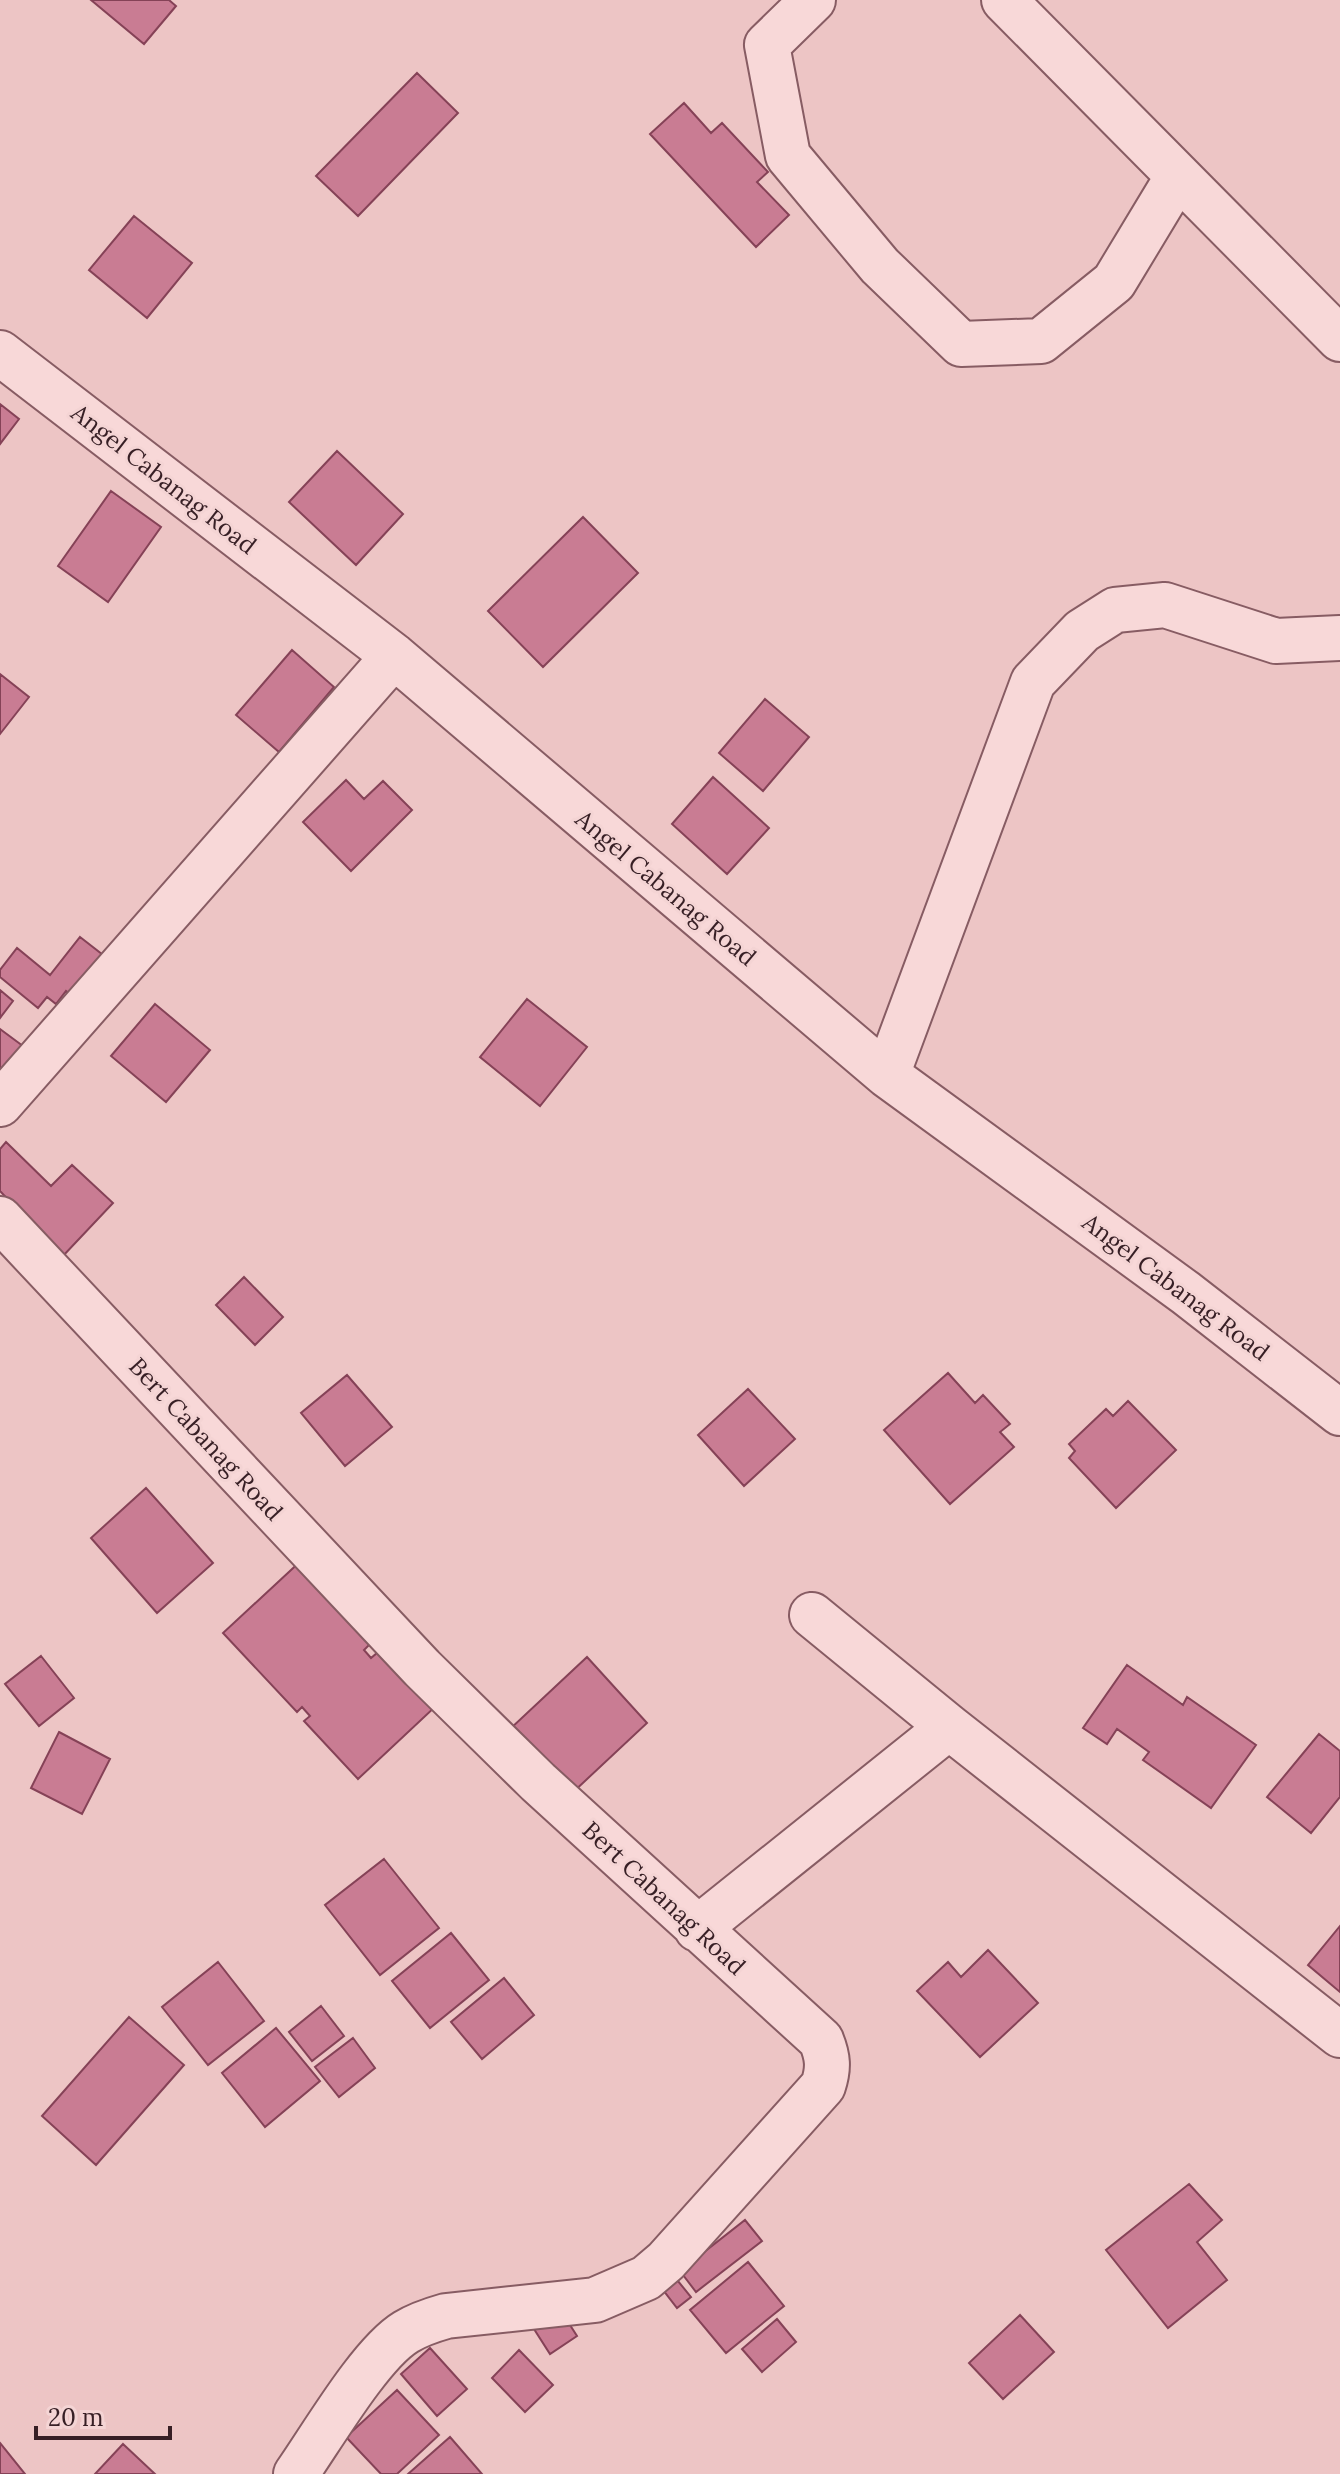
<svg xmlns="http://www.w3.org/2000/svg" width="1340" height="2474" viewBox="0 0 1340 2474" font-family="Lora,serif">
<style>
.building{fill:#c97c93;stroke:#854257;stroke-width:2}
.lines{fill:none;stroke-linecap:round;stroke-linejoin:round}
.minor-casing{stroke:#875c63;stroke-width:48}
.minor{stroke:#f8d8d8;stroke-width:44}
.labels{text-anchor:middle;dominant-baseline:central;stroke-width:6;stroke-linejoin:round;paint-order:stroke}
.street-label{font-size:24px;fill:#371f25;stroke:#f4d4d4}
</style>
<rect width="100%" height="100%" fill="#edc5c5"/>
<!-- building -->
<path class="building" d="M91 0H169L176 6 144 44Z
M417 73 458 113 358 216 316 176Z
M684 103 711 133 722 123 768 172 757 182 789 215 756 247 650 134Z
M134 216 192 263 147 318 89 270Z
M0 404 19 419 0 444Z
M337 451 403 514 356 565 289 502Z
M111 491 161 527 108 602 58 566Z
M583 517 638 573 543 667 488 611Z
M292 650 334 687 279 752 236 715Z
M0 674 29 697 0 734Z
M765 699 809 737 763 791 719 753Z
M713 777 769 828 727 874 672 824Z
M346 780 364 799 383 781 412 810 351 871 303 822Z
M80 937 112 962 80 1002 66 991 56 1004 47 997 38 1008 0 977V970L17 948 50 975Z
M0 990 13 1001 0 1018Z
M527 999 587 1047 540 1106 480 1057Z
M155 1004 210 1050 166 1102 111 1056Z
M0 1029 27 1049 0 1074Z
M6 1142 51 1186 72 1165 113 1203 62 1257 0 1191V1149Z
M244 1277 283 1317 255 1345 216 1305Z
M948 1373 975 1403 983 1395 1010 1424 1000 1432 1014 1447 950 1504 884 1430Z
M347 1375 392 1427 345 1466 301 1413Z
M748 1389 795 1439 744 1486 698 1435Z
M1128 1401 1176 1450 1116 1508 1069 1458 1075 1451 1069 1444 1106 1409 1113 1416Z
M146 1488 213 1563 157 1613 91 1538Z
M304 1558 377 1637 364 1650 371 1658 384 1647 437 1705 358 1779 304 1721 310 1716 302 1707 297 1712 223 1633Z
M41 1656 74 1698 39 1726 5 1684Z
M587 1657 647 1723 570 1795 510 1729Z
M1127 1665 1183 1705 1187 1697 1256 1745 1211 1808 1143 1760 1149 1752 1117 1729 1107 1744 1083 1728Z
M59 1732 110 1759 82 1814 31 1788Z
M1319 1734 1340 1751V1797L1311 1833 1267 1797Z
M384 1859 439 1928 380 1975 325 1905Z
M1340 1926V1992L1308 1965Z
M451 1933 489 1980 430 2028 392 1981Z
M988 1950 1038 2003 980 2057 917 1991 948 1962 961 1977Z
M218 1962 264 2021 208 2065 162 2007Z
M504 1978 534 2015 482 2059 451 2022Z
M321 2006 344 2036 312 2061 289 2032Z
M129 2017 184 2065 96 2165 42 2116Z
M276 2028 320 2081 265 2127 222 2073Z
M353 2038 375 2068 339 2097 315 2067Z
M1189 2184 1222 2220 1197 2242 1227 2280 1168 2328 1106 2250Z
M745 2220 762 2241 696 2292 680 2271Z
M748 2262 784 2306 726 2353 690 2310Z
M673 2275 691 2297 677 2308 660 2286Z
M561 2311 577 2336 550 2354 534 2329Z
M1020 2315 1054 2352 1003 2399 969 2363Z
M777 2319 796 2342 762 2372 742 2349Z
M430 2348 467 2389 437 2416 401 2374Z
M519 2350 553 2385 525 2412 492 2378Z
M397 2390 439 2435 397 2474H381L346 2437Z
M450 2437 482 2474H408Z
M0 2443 25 2474H0Z
M123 2444 155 2474H95Z"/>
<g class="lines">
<!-- minor casing -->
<g class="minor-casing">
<path id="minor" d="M813 0 767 45 788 156 880 266 961 344 1041 341 1114 282 1178 176
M1004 0 1340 339
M0 353 394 656 887 1075 1186 1293 1340 1413
M887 1075 1033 682 1082 631 1115 610 1165 605 1276 641 1340 638
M0 1104 394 656
M0 1219 422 1668 538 1782 821 2040C828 2057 829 2068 823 2086L666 2261 646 2278 595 2300 446 2316C432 2320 419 2324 406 2332 370 2354 322 2437 296 2474
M812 1615 949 1727 1340 2035
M697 1929 949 1727"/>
</g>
<!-- minor -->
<use href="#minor" class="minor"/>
</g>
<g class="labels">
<!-- street labels -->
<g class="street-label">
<text transform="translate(164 479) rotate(38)">Angel Cabanag Road</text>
<text transform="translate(666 888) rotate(40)">Angel Cabanag Road</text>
<text transform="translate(1176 1287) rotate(37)">Angel Cabanag Road</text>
<text transform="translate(206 1439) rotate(47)">Bert Cabanag Road</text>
<text transform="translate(664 1898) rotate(43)">Bert Cabanag Road</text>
</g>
</g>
<!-- scale -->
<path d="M36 2426v12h134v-12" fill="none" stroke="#371f25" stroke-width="4"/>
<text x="48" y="2426" font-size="24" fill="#371f25" stroke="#f4d4d4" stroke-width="6" paint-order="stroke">20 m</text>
</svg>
